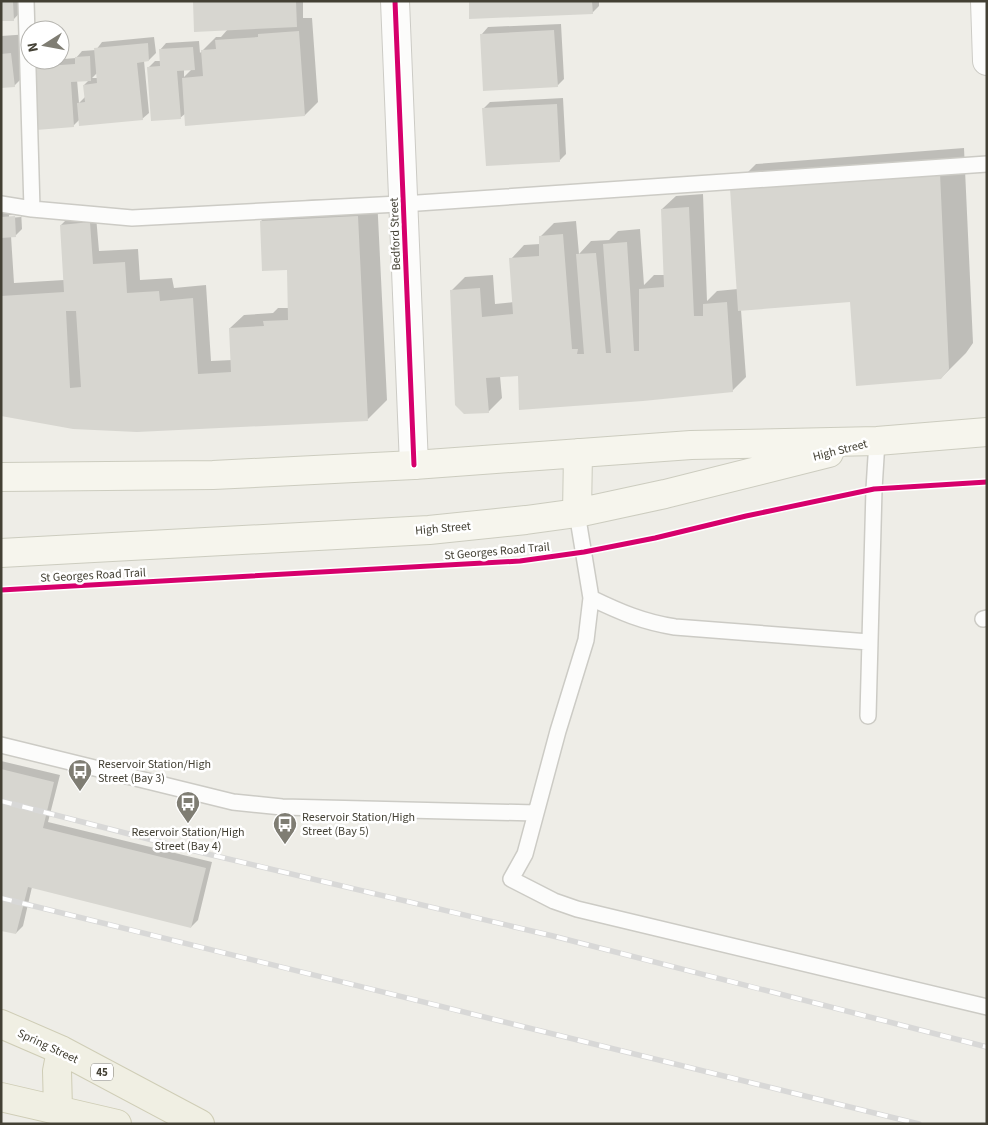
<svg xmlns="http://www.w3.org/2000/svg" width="988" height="1125" font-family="'Source Sans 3',sans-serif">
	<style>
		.shadow { fill: #0003; fill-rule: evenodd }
		.building { fill: #d7d6d0; fill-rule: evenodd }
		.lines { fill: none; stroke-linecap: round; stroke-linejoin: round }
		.service-casing { stroke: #cccbc5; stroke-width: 18 }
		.minor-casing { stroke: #cccbc5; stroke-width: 30 }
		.secondary-casing { stroke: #ccccbf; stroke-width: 30 }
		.primary-casing { stroke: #cfcdb6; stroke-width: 30 }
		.service { stroke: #fcfcfb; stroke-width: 15 }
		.minor { stroke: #fcfcfb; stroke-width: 28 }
		.secondary { stroke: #f6f5ed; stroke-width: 28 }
		.primary { stroke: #f0efe3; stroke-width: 28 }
		.rail-casing { stroke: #d8d8d7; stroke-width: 5.5 }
		.rail { stroke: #fff; stroke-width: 4; stroke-dasharray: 11; stroke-linecap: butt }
		.cycleway-casing { stroke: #fff; stroke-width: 8 }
		.cycleway { stroke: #d6006c; stroke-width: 5 }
		.labels { text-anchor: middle; stroke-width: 5; stroke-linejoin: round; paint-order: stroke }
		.shield { fill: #fff; stroke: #7b7971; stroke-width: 1 }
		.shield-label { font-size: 11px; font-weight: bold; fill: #434034 }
		.street-label { font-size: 12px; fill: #434034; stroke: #fff }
		.poi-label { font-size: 12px; fill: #434034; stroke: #fff; text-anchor: start }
	</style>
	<rect width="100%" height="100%" fill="#eeede7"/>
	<path class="shadow" d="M1 1H31L13 20Z
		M194 1H303V18H312L318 102 305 115 186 113 180 118 148 68 155 61H161L160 50 166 43 199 41 200 53 216 37H221L228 29ZM192 69 184 77V70Z
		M470 1H599V6L592 13Z
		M561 24 564 79 557 86 482 34 488 27Z
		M30 34 34 66 39 61 76 58 82 51 96 50 102 42 154 37 156 53 149 60 144 61 149 113 142 119H80L73 126 32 68 14 86 1 87V36ZM98 72V78H92ZM90 79 84 85 86 96 79 103 77 80Z
		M563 98 566 154 559 161 483 109 490 102Z
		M964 148 973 343 966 353 941 378 852 301 741 310 746 377 732 391 519 375 500 376 502 398 488 412 452 290 465 277 493 275 495 304 514 302 511 259 524 245 540 244V237L554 223 576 221 579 254 591 241 609 240 618 231 640 229 644 285 654 275H665L662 209 676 196 703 194 707 301 717 291 738 289 731 189 756 164Z
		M377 197 387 400 368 419 1 415V205L21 210 22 229 16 235 11 236 14 283 64 280 61 225 68 218 96 216 99 251 138 249 140 280 172 278 174 288 206 285 211 361 232 360 230 328 244 315 273 313 278 308H290L288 269 261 221 268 215 292 214 305 200ZM9 215H21V217L9 218Z
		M1 761 60 775 48 822 212 862 198 920 191 927 32 887 23 926 16 933 1 929Z"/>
	<path class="building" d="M1 1H13L14 21H1Z
		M193 1H296L297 27 194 32Z
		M469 1H592L593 14 469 19Z
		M554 30 558 87 483 91 480 34Z
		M299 31 305 116 185 126 182 78 203 76 201 50 216 49 215 40 258 37V34Z
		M148 43 149 61 137 63 143 120 79 126 77 103 85 102 83 85 97 83 94 48Z
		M193 47 195 70 177 71 181 119 151 121 147 67 160 66 159 49Z
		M11 53 15 87 1 88V54Z
		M90 56 91 81 71 82 74 127 36 130 31 67 75 64V57Z
		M557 104 560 162 486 166 482 108Z
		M940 173 949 369 941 379 856 386 850 302 738 311 730 188Z
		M689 207 694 316H703V304L727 302 733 392 643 401 519 410 518 376 486 378 489 413 464 414 455 405 450 290 480 288 482 317 513 314 509 258 539 256V236L563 234 572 349H578L577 354H584L576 254 596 253 606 353H611L603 244 627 242 634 351H639V289L664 287 661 209Z
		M15 216 16 237 1 238V217Z
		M358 216 368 421 137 432 73 429 1 416V296L64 292 60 225 90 222 93 264 125 262 127 293 159 291 160 301 193 298 198 374 231 372 229 328 264 326 263 321 288 320 287 270 262 271 260 221ZM66 311H76L81 387 70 388Z
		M1 769 54 782 43 828 206 868 191 928 28 887 16 934 1 931Z"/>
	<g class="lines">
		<g class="service-casing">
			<path id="service" d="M26 1 32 209
				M1 204 32 209 132 218 418 203 987 164
				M577 513 591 598 586 640 558 731 525 854 511 879 554 901 577 909 987 1007
				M591 598C620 612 643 622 675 627L869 642
				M983 619 987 618
				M868 716 874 489 877 441
				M1 745 233 802 282 807 536 813"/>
		</g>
		<g class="minor-casing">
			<path id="minor" d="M395 1 414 465
				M985 1 987 61"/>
		</g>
		<g class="secondary-casing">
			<path id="secondary" d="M1 477 213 475 414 465 691 445 877 441 987 432
				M577 513 578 453
				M1 553 429 530 526 520 577 513 665 494 829 453"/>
		</g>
		<g class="primary-casing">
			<path id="primary" d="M1 1024 61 1050 200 1124
				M1 1097 117 1124
				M58 1109 57 1071 61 1050"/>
		</g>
		<use href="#service" class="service"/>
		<use href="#minor" class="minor"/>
		<use href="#secondary" class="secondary"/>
		<use href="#primary" class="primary"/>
		<g class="rail-casing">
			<path id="rail" d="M1 801 199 852 553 936 987 1047
				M1 898 919 1124"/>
		</g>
		<use href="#rail" class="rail"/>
		<g class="cycleway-casing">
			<path id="cycleway" d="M395 1 414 465
				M1 590 520 561 584 552 655 538 746 516 874 489 987 482"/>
		</g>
		<use href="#cycleway" class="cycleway"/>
	</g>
	<defs>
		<g id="bus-pin" transform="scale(1.25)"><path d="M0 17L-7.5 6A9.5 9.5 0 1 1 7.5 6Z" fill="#7f7d73" stroke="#fff"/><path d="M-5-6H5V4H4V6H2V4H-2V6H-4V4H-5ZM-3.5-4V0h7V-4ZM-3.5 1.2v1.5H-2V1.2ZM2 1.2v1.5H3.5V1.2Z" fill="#fff"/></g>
	</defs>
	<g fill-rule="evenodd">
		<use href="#bus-pin" x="80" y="771"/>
		<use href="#bus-pin" x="188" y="803"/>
		<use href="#bus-pin" x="285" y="824"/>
	</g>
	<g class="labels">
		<rect class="shield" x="91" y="1063.5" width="22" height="17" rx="4"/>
		<g class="shield-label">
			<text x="102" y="1076">45</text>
		</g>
		<g class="street-label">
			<text transform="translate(395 234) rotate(-92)" y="4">Bedford Street</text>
			<text transform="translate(840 450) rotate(-14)" y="4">High Street</text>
			<text transform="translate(443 528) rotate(-5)" y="4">High Street</text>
			<text transform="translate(497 551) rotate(-5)" y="4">St Georges Road Trail</text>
			<text transform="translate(93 575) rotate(-3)" y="4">St Georges Road Trail</text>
			<text transform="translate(48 1046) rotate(25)" y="4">Spring Street</text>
		</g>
		<g class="poi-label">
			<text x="98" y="768">Reservoir Station/High<tspan x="98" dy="14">Street (Bay 3)</tspan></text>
			<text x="302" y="821">Reservoir Station/High<tspan x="302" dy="14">Street (Bay 5)</tspan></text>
			<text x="188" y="836" text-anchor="middle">Reservoir Station/High<tspan x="188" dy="14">Street (Bay 4)</tspan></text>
		</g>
	</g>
	<rect width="988" height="1125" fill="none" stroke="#434034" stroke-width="5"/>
	<g transform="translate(45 45) rotate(259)"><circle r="24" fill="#ffffff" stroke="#b4b3ae"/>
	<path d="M0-4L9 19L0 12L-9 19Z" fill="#7f7d73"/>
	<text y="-8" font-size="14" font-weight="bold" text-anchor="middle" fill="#434034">N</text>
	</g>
</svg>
